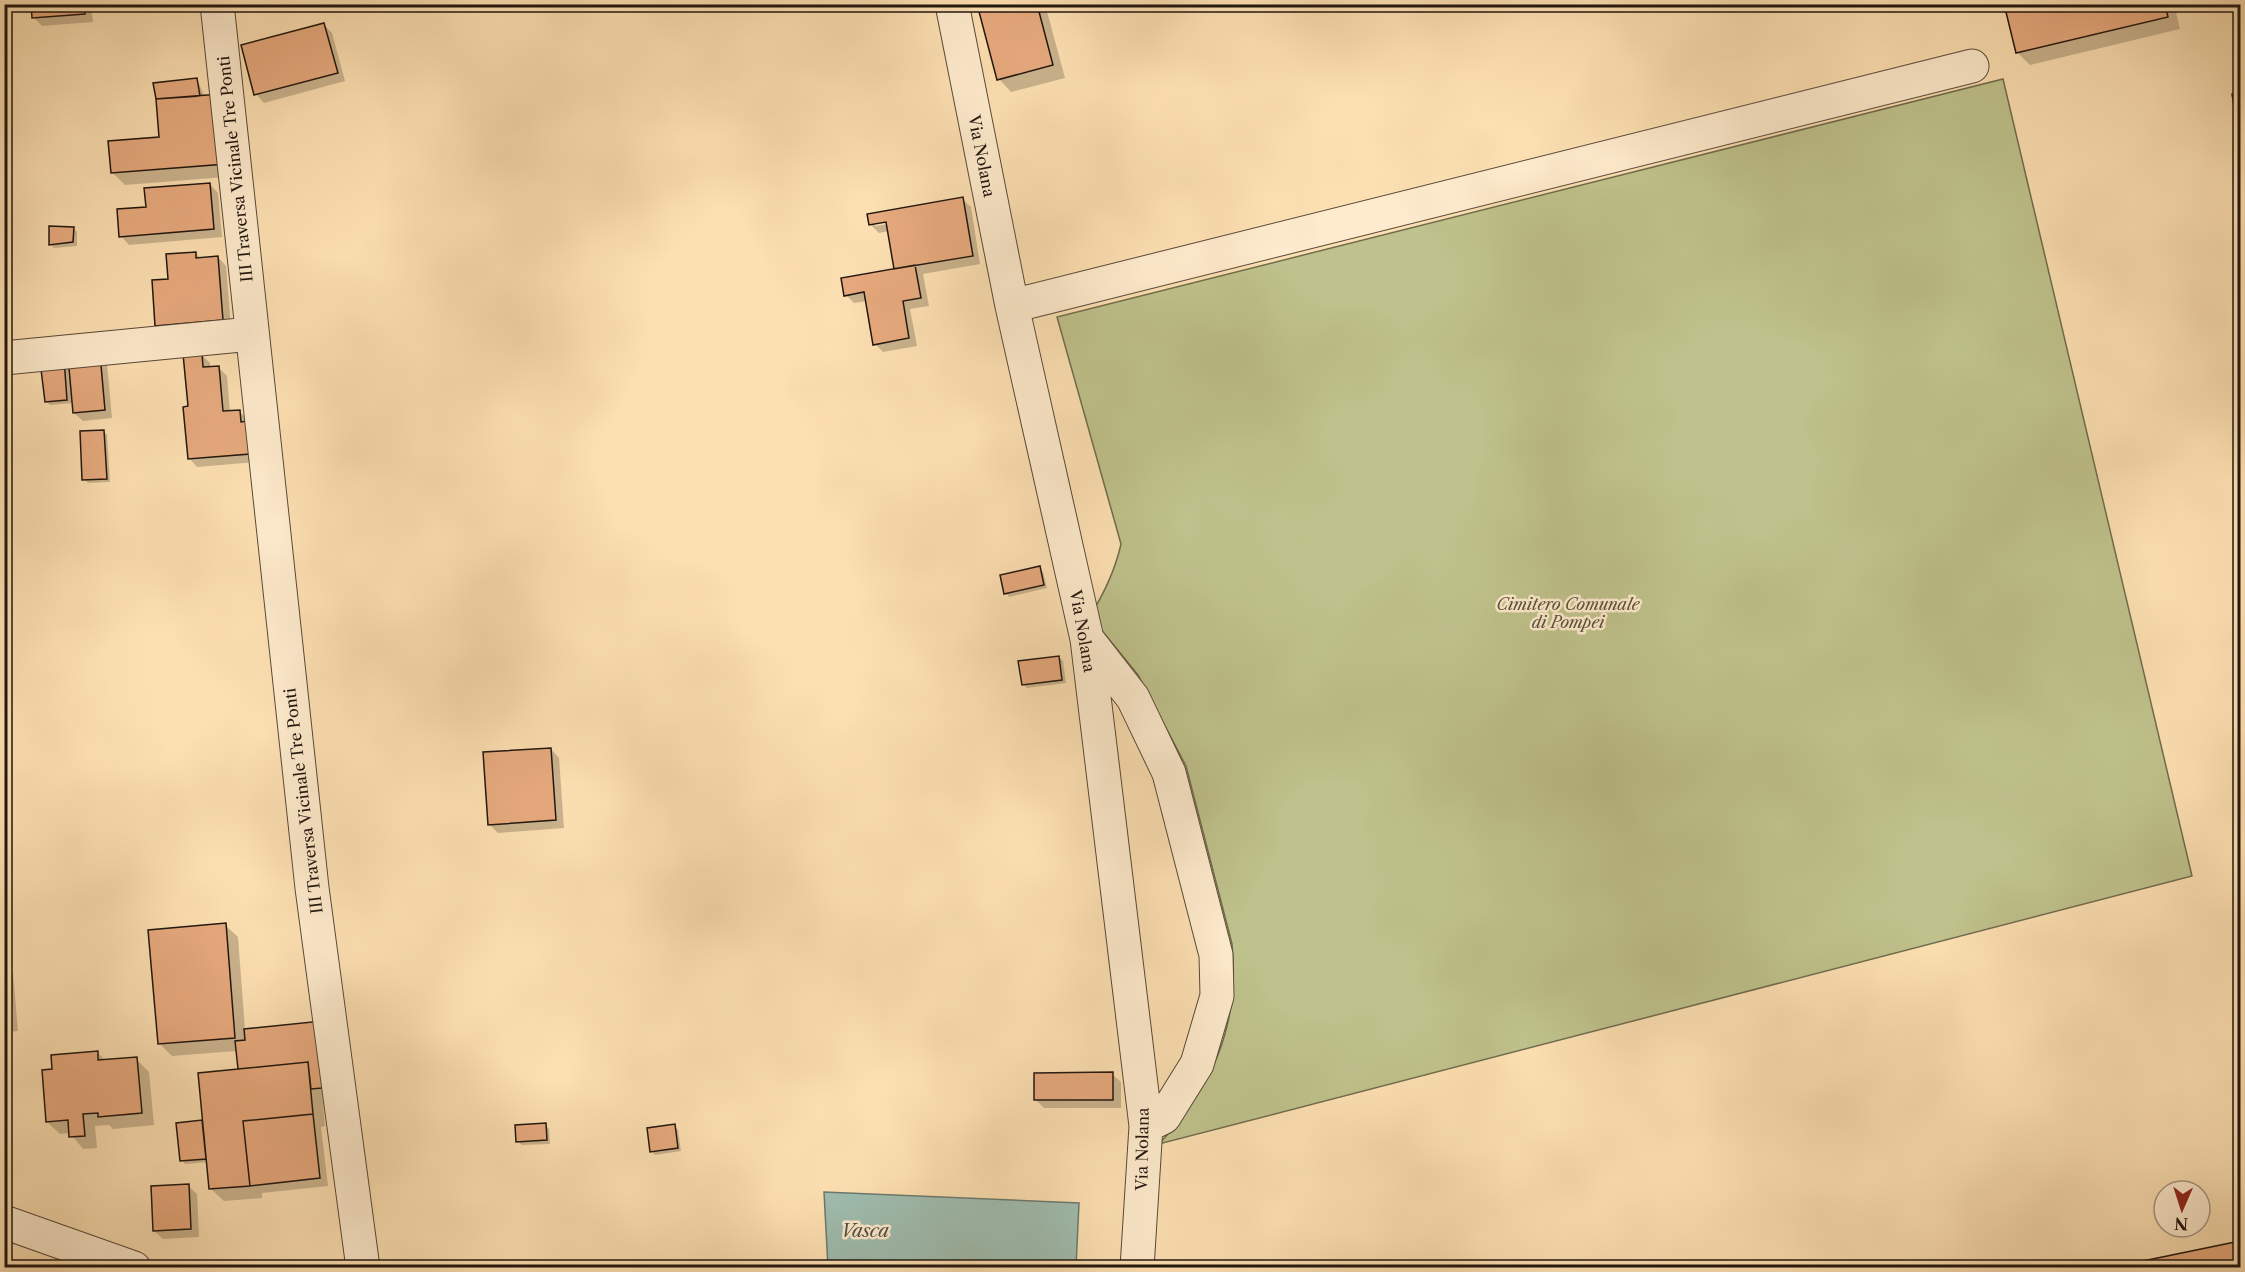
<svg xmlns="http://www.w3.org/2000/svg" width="2245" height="1272" font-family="'Libre Caslon Text',serif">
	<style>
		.green { fill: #bfc28c; stroke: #706c4e; stroke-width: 1.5 }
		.water { fill: #9fbdaf; stroke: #6c7a6f; stroke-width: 1.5 }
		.shadow { fill: #0003; fill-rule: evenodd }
		.building { fill: #e7aa7e; stroke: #20160f; stroke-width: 1.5 }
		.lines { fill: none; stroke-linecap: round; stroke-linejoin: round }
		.minor-casing { stroke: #574838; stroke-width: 35 }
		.minor { stroke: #feebcd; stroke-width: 33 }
		.labels { text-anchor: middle; stroke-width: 5; stroke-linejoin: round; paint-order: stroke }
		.street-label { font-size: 16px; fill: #20160f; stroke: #feebcd }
		.park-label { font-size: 16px; font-style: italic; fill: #58523b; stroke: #feebcd }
		.water-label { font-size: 18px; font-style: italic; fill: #4c5047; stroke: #feebcd }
	</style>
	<rect width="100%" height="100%" fill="#fde0b2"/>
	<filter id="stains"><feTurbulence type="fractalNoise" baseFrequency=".00333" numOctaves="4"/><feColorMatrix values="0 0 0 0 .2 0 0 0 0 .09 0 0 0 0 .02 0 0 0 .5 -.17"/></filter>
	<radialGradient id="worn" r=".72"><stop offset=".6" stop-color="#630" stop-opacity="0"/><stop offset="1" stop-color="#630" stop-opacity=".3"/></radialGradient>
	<path class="green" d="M2003 79 2192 876 1159 1144C1213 1085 1240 1026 1232 944L1186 766 1138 675 1090 616C1105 592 1115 571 1121 544L1057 317Z"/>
	<path class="water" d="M824 1192 1079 1203 1076 1267H828Z"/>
	<path class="shadow" d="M33 4H91L93 22 42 26 34 18Z
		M979 4H1045L1065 78 1011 92 999 79Z
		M2006 4H2174L2180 29 2030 65 2017 52Z
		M324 25 332 33 345 81 264 103 256 94Z
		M197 79 238 176 125 185 112 172 160 138Z
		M2240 94V133L2234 95Z
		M210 184 218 193 222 237 129 245 121 236 147 208Z
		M962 199 971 207 980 264 923 274 929 306 910 309 917 346 883 352 875 344 867 301 854 303 846 295 843 279 896 270 889 231 879 233 870 224 869 215ZM893 220 894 223 875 226V222Z
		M73 228 77 232V246L54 248 51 245Z
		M8 229 12 233 13 253 4 254V230Z
		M195 253 201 259 218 257 226 266 231 328 165 334 157 326Z
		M201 354 210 363V368H219L227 376 230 412 239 411 248 420 257 462 197 467 189 458 190 407Z
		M42 362 107 364 112 418 83 421 74 413 73 403 50 405 46 401Z
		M103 431 107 435 110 482 88 483 84 479Z
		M1039 568 1043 572 1047 588 1009 597 1006 593Z
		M1059 657 1063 661 1066 683 1027 688 1023 684Z
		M551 749 559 758 564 828 498 833 489 824Z
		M225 925 238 937 245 1030 322 1023 337 1090 322 1092 325 1126 321 1127 328 1186 262 1193V1198L224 1201 211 1189 208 1162 185 1164 182 1160 202 1121 204 1124 239 1070 237 1051 172 1056 159 1043Z
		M4 935 9 968 13 973 18 1031 8 1032 4 1029Z
		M97 1052 106 1061 136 1059 149 1072 154 1125 113 1129 109 1125 95 1126 97 1148 83 1149 70 1133 60 1134 47 1122 53 1071Z
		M1112 1074 1121 1082V1108H1044L1036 1100Z
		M545 1125 549 1129 550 1144 522 1145 518 1142Z
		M674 1126 678 1130 681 1151 655 1155 651 1151Z
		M188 1186 197 1194 199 1237 163 1239 154 1231Z"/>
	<path class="building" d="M31 4H84L85 14 32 18Z
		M977 4H1037L1053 65 997 80Z
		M2004 4H2165L2168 17 2016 53Z
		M324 23 338 73 254 95 241 45Z
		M197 78 200 96 156 99 153 83Z
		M2240 92V142L2232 94Z
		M220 94 226 164 111 173 108 141 159 137 156 99Z
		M210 183 214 229 119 237 117 209 146 207 144 188Z
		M963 197 973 256 894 269 886 222 869 225 867 214Z
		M49 226 74 227 73 242 49 245Z
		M4 228H8L10 250H4Z
		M196 252V258L218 256 223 320 155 326 152 280 168 279 166 254Z
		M915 265 921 298 903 301 909 338 873 345 864 292 844 296 841 278Z
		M202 353 203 367 219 366 223 411 240 410 241 422 247 421 250 454 188 459 183 407 188 406 183 354Z
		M100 354 105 410 73 413 68 357Z
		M64 358 67 400 45 402 40 361Z
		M104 430 107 479 82 480 80 431Z
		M1040 566 1044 585 1004 594 1000 575Z
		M1059 656 1062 680 1022 685 1018 661Z
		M551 748 556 820 488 825 483 752Z
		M226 923 235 1038 158 1044 148 930Z
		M322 1021 334 1087 311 1089 308 1062 238 1069 235 1041 245 1040 244 1029Z
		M98 1051V1060L137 1057 142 1113 98 1117V1113L83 1114 85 1136 69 1137 68 1120 46 1122 42 1070 52 1069 51 1055Z
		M308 1062 313 1114 243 1121 250 1186 209 1189 198 1073Z
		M1113 1072V1100H1034V1073Z
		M313 1114 320 1178 250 1186 243 1121Z
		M202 1120 206 1159 180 1161 176 1123Z
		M546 1123 547 1140 516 1142 515 1125Z
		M675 1124 678 1148 650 1152 647 1128Z
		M189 1184 191 1229 153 1231 151 1186Z
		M2240 1241V1268H2109Z"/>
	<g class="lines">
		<g class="minor-casing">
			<path id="minor" d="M217 4 312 888 363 1268
				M952 4 1012 306 1087 639 1146 1126 1137 1268
				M1012 306 1972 66
				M4 358 251 334
				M1087 639 1133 698 1169 773 1216 955 1217 996 1197 1064 1164 1117 1146 1126
				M4 1222 134 1268"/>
		</g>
		<use href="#minor" class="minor"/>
	</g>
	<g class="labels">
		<g class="street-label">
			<text transform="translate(982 156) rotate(79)" y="6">Via Nolana</text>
			<text transform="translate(235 169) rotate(-96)" y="6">III Traversa Vicinale Tre Ponti</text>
			<text transform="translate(1083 631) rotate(80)" y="6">Via Nolana</text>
			<text transform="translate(303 801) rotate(-97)" y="6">III Traversa Vicinale Tre Ponti</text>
			<text transform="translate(1142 1149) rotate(-89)" y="6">Via Nolana</text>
		</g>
		<g class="park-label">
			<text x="1568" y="610">Cimitero Comunale<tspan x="1568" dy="18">di Pompei</tspan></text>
		</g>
		<g class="water-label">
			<text x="865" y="1237">Vasca</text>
		</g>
	</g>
	<rect width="2245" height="1272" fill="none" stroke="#fde0b2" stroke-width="24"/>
	<rect x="6" y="6" width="2233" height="1260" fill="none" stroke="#20160f" stroke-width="3"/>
	<rect x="12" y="12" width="2221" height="1248" fill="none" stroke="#20160f" stroke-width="1.5"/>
	<g transform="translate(2182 1209) rotate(183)"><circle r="28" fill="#feebcd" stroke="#a59681" stroke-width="1.5"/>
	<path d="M0-4.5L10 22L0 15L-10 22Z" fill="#8f2418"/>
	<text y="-9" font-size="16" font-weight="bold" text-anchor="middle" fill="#20160f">N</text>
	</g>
	<rect width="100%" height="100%" filter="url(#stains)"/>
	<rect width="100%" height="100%" fill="url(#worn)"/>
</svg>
